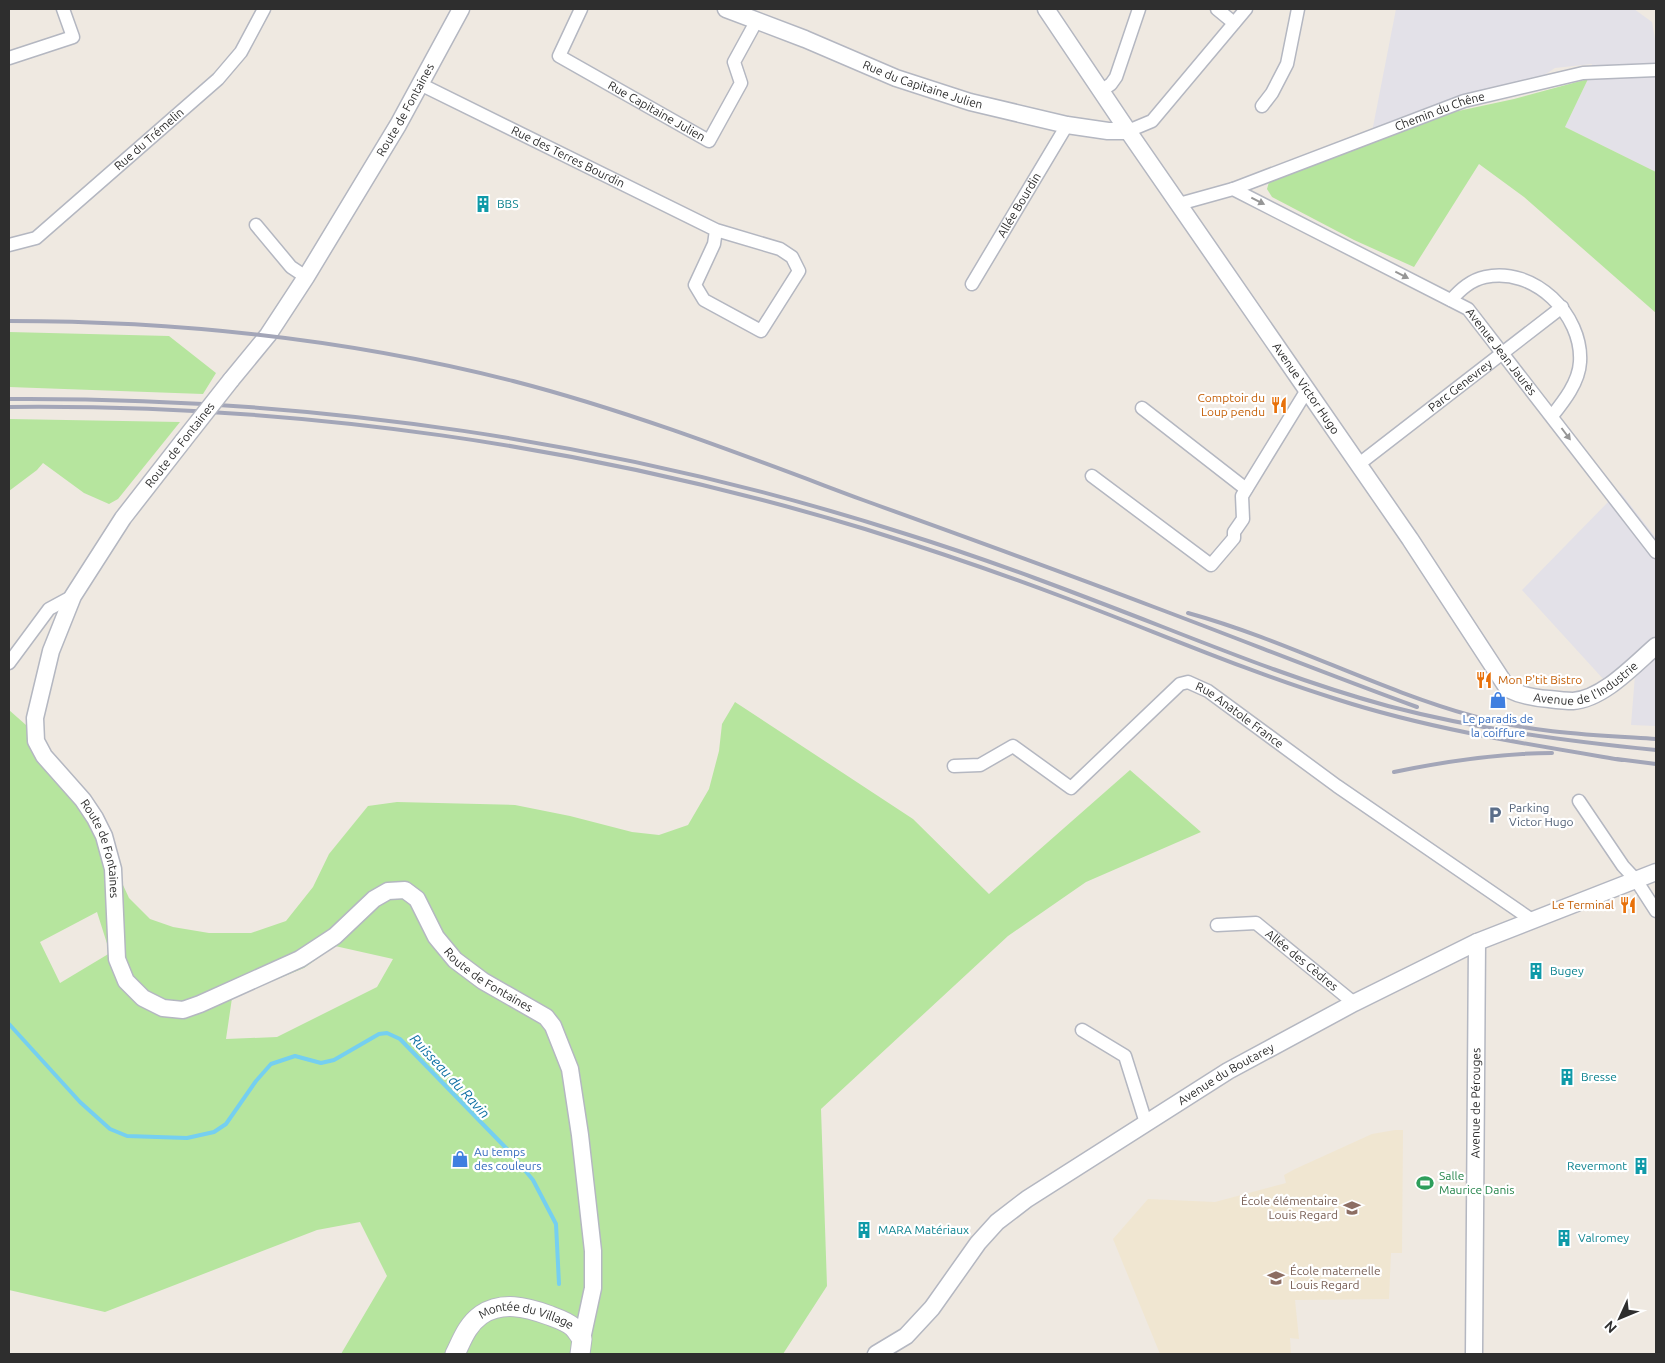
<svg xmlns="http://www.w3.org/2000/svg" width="1665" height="1363" font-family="Ubuntu,sans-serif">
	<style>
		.industrial { fill: #e3e1e8 }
		.education { fill: #f0e6d1 }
		.green { fill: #b6e59e; fill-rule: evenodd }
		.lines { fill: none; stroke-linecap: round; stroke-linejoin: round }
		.stream { stroke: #75cff0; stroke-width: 4 }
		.minor-casing { stroke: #b4b7c1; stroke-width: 15 }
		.tertiary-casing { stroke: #b4b7c1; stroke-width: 19 }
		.secondary-casing { stroke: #b4b7c1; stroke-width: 21 }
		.minor { stroke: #fff; stroke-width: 12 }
		.tertiary { stroke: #fff; stroke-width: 16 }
		.secondary { stroke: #fff; stroke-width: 19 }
		.rail { stroke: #a3a6b8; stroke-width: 4 }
		.tertiary-bridge-casing { stroke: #b4b7c1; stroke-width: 19; stroke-linecap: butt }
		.tertiary-bridge { stroke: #fff; stroke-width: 16 }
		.oneway { fill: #969696 }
		.labels { text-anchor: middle; stroke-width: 4.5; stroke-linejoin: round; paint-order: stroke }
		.street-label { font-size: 12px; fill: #2e2e2e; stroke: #fff }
		.culture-label { font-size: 12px; fill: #0d838f; stroke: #fff; text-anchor: start }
		.food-label { font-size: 12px; fill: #c56008; stroke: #fff; text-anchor: end }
		.shop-label { font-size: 12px; fill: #366cbe; stroke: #fff }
		.service-label { font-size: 12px; fill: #4e5e75; stroke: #fff; text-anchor: start }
		.leisure-label { font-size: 12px; fill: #27864d; stroke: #fff; text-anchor: start }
		.education-label { font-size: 12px; fill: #785e54; stroke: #fff; text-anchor: end }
		.water-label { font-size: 14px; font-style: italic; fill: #0d6fa3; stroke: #fff }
	</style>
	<rect width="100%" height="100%" fill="#efe9e1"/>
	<path class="industrial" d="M1396 9H1634L1652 22 1656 45V172L1565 127 1588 79 1592 64 1555 68 1543 76 1372 132Z
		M1621 493 1656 538V726L1631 725 1635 675 1605 681 1522 590 1610 500Z"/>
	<path class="education" d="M1395 1130H1403L1402 1253H1391L1389 1299 1295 1300 1299 1339 1290 1338 1291 1354H1160L1113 1239 1148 1199 1215 1202 1286 1183 1284 1175 1295 1169 1372 1134Z"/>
	<path class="green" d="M1588 79 1565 127 1656 172V313L1524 197 1479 164 1414 267 1354 240 1272 197 1267 189 1269 182 1449 113 1514 99Z
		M9 332 169 336 216 373 203 394 9 387Z
		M9 419 180 422 118 499 109 504 84 493 43 463 37 470 9 491Z
		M735 702 913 819 989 894 1130 770 1201 832 1086 882 1008 936 821 1109 827 1286 783 1354H341L387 1276 360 1222 317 1230 105 1312 9 1290V710L26 725 51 768 104 844 129 898 150 919 173 927 209 933H251L286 921 313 887 329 854 368 806 397 802 515 805 570 816 632 832 659 835 688 825 709 789 719 751 722 724ZM97 912 110 953 60 983 40 942ZM335 946 393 959 377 987 277 1037 226 1039 232 998 304 968Z"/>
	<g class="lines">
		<path class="stream" d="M9 1024 80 1102 110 1129 127 1136 187 1138 214 1132 226 1124 256 1081 271 1064 295 1056 321 1063 334 1060 379 1034 387 1033 400 1039 507 1149 533 1180 556 1224 559 1284"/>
		<g class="minor-casing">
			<g id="minor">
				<path id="s1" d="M581 9 559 56 709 141 741 83 734 62 757 20"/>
				<path d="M1217 9 1234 23"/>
				<path d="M9 58 73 37 63 9"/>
				<path id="s2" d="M420 84 716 230 714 244 695 285 704 300 761 331 799 271 792 257 780 249 716 230"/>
				<path d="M1101 91 1111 84 1116 77 1139 9"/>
				<path d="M1262 106 1272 93 1287 64 1298 9"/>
				<path d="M1128 131 1152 121 1246 9"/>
				<path id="s3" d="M1233 189 1464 101 1583 73 1656 70"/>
				<path id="s4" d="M1179 204 1233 189 1468 309 1656 552"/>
				<path d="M256 225 291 267 306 277"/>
				<path id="s5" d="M9 245 36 238 218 79 241 52 264 9"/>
				<path id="s6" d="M972 284 1067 125"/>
				<path d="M1451 300C1461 289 1471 280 1485 277 1534 266 1583 315 1580 362 1579 382 1564 401 1552 416"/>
				<path d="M1142 408 1246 489"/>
				<path id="s7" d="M1359 464 1562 307"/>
				<path d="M1092 476 1211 565 1234 538V532L1243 519 1242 496 1307 390"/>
				<path d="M9 663 49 609 73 596"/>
				<path id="s8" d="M954 766 980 765 1013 746 1071 788 1180 684 1188 682 1208 691 1337 786 1532 920"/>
				<path d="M1579 801 1623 866 1636 880 1656 911"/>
				<path id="s9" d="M1217 925 1256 923 1354 1003"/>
				<path d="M1082 1030 1125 1056 1146 1123"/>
			</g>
		</g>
		<g class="tertiary-casing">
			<g id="tertiary">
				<path id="s10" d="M726 9 805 39 896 78 970 102 1067 125 1108 131H1128"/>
				<path id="s11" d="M1046 9 1128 131 1410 539 1508 689C1522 696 1534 698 1549 699 1557 700 1565 701 1573 701 1603 699 1634 665 1656 646"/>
				<path id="s12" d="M231 380 268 335 306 277 398 125 461 9"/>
				<path id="s13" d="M183 441 123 518 73 596 51 651 35 718 36 741 44 756 83 800 95 818 104 836 113 869 117 959 126 981 143 998 163 1008 183 1010 200 1004 300 959 335 936 374 899 388 891 405 890 417 899 436 937 455 960 483 981 546 1017 553 1026 570 1069 580 1135 593 1251V1288L582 1339"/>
				<path id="s14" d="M876 1354 906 1336 932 1308 978 1243 997 1222 1027 1199 1228 1071 1354 1003 1477 942 1656 872"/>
				<path id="s15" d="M1474 1354 1477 942"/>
			</g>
		</g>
		<g class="secondary-casing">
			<g id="secondary">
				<path id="s16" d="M455 1354C462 1340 467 1325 481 1315 502 1301 526 1307 548 1315 556 1318 566 1321 573 1327 576 1330 579 1335 582 1339L580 1354"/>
			</g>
		</g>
		<use href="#minor" class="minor"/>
		<use href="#tertiary" class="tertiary"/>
		<use href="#secondary" class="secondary"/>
		<path class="rail" d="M9 321C179 321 348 339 513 381 633 412 748 457 863 500 960 535 1057 570 1154 607 1242 640 1329 675 1417 707
			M9 399C313 397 617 441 906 534 993 561 1078 594 1163 627 1237 656 1311 685 1388 706 1476 729 1565 741 1656 750
			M9 407C298 404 588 445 865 529 932 550 997 572 1063 597 1154 631 1243 670 1336 699 1429 729 1526 744 1622 760
			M1188 613C1286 640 1376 689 1473 716 1532 733 1595 735 1656 739
			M1617 759 1656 764
			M1394 772C1447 761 1498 753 1552 753"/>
		<g class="tertiary-bridge-casing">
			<path id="tertiary-bridge" d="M183 441 231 380"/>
		</g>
		<use href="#tertiary-bridge" class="tertiary-bridge"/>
	</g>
	<defs><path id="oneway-solid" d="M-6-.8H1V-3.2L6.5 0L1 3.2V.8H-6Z" transform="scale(1.25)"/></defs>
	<g class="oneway">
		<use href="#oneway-solid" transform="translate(1258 201) rotate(27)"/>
		<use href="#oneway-solid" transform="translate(1402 275) rotate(27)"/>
		<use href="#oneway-solid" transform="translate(1566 434) rotate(53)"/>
	</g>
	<defs>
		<g id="building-bare" transform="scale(1.35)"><path d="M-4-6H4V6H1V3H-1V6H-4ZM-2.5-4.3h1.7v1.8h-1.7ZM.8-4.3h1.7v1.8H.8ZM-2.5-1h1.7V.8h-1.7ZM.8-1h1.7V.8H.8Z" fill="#0f9aa8" stroke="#fff" stroke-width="2.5" paint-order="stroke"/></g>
		<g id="restaurant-bare" transform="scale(1.35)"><path d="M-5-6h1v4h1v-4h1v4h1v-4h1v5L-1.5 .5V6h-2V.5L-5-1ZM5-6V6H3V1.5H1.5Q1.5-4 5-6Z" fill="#e8710a" stroke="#fff" stroke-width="2.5" paint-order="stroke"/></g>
		<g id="shop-bare" transform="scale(1.35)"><path d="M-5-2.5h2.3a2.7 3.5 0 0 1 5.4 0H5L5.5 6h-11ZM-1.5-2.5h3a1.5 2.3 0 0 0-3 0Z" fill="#3f7fe0" stroke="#fff" stroke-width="2.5" paint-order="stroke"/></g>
		<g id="parking-bare" transform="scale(1.35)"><path d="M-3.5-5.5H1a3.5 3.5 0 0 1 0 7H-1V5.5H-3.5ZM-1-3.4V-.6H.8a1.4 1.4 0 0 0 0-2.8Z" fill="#5c6f8a" stroke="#fff" stroke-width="2.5" paint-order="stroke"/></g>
		<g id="stadium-bare" transform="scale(1.35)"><path d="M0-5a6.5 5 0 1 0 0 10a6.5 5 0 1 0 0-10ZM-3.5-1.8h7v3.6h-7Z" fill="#2e9e5b" stroke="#fff" stroke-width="2.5" paint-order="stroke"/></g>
		<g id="school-bare" transform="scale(1.35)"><path d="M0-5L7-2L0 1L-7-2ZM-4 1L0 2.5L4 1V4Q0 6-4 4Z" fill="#8d6e63" stroke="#fff" stroke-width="2.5" paint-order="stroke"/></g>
	</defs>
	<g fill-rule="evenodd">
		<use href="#building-bare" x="483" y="204"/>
		<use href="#restaurant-bare" x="1279" y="405"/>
		<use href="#restaurant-bare" x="1484" y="680"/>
		<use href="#shop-bare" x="1498" y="700"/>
		<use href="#parking-bare" x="1495" y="815"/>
		<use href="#restaurant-bare" x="1628" y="905"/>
		<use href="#building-bare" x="1536" y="971"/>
		<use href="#building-bare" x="1567" y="1077"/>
		<use href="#shop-bare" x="460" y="1159"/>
		<use href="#building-bare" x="1641" y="1166"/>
		<use href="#stadium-bare" x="1425" y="1183"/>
		<use href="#school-bare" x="1352" y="1208"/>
		<use href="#building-bare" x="864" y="1230"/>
		<use href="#building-bare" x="1564" y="1238"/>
		<use href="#school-bare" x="1276" y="1278"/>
	</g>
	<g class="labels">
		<g class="street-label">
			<text dy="4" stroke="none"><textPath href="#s10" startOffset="211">Rue du Capitaine Julien</textPath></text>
			<text dy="4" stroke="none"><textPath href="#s12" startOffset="322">Route de Fontaines</textPath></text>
			<text dy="4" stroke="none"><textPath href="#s1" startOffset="164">Rue Capitaine Julien</textPath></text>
			<text dy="4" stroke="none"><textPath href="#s3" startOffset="221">Chemin du Chêne</textPath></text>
			<text dy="4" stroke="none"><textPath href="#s5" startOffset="178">Rue du Trémelin</textPath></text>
			<text dy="4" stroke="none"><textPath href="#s2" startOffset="165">Rue des Terres Bourdin</textPath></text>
			<text dy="4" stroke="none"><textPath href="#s6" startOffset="92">Allée Bourdin</textPath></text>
			<text dy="4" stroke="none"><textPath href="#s4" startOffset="374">Avenue Jean Jaurès</textPath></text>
			<text dy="4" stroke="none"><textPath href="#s7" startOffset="128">Parc Genevrey</textPath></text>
			<text dy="4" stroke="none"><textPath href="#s11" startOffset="460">Avenue Victor Hugo</textPath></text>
			<text transform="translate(180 445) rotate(-52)" y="4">Route de Fontaines</text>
			<text dy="4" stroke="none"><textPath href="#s11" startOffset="906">Avenue de l'Industrie</textPath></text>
			<text dy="4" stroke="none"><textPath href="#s8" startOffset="356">Rue Anatole France</textPath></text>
			<text dy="4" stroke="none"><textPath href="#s13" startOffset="470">Route de Fontaines</textPath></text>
			<text dy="4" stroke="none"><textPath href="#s9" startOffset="98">Allée des Cèdres</textPath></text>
			<text dy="4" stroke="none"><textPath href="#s13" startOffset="1056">Route de Fontaines</textPath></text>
			<text dy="4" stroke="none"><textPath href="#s14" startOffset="454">Avenue du Boutarey</textPath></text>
			<text dy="4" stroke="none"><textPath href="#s15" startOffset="251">Avenue de Pérouges</textPath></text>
			<text dy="4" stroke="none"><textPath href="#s16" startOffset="95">Montée du Village</textPath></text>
		</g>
		<g class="culture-label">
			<text x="497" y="208">BBS</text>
			<text x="1550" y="975">Bugey</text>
			<text x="1581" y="1081">Bresse</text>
			<text x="1627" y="1170" text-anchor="end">Revermont</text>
			<text x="878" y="1234">MARA Matériaux</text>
			<text x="1578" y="1242">Valromey</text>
		</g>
		<g class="food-label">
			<text x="1265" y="402">Comptoir du<tspan x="1265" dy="14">Loup pendu</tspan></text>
			<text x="1498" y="684" text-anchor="start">Mon P'tit Bistro</text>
			<text x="1614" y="909">Le Terminal</text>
		</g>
		<g class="shop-label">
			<text x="1498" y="723">Le paradis de<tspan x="1498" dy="14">la coiffure</tspan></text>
			<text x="474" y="1156" text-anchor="start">Au temps<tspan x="474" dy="14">des couleurs</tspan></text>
		</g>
		<g class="service-label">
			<text x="1509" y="812">Parking<tspan x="1509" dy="14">Victor Hugo</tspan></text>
		</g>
		<g class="leisure-label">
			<text x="1439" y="1180">Salle<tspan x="1439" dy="14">Maurice Danis</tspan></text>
		</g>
		<g class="education-label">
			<text x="1338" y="1205">École élémentaire<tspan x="1338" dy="14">Louis Regard</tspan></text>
			<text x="1290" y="1275" text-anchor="start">École maternelle<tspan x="1290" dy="14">Louis Regard</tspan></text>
		</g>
		<g class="water-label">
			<text transform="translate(450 1076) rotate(47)" y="5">Ruisseau du Ravin</text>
		</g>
	</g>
	<rect width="1665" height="1363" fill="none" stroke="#2e2e2e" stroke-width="20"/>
	<g transform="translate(1620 1318) rotate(226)" stroke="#ffffff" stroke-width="4" paint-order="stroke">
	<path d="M0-4L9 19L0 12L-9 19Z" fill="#2e2e2e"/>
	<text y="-8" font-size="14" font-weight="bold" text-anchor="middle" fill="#2e2e2e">N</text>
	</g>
</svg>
